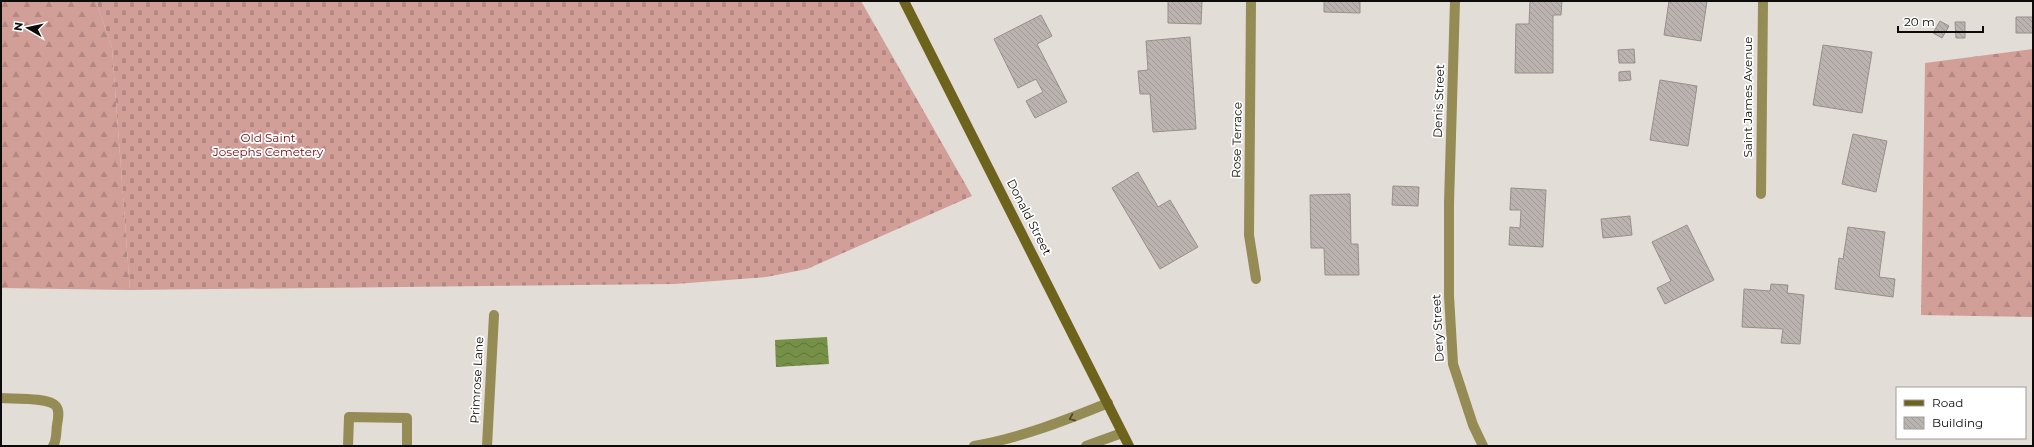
<svg xmlns="http://www.w3.org/2000/svg" width="2034" height="447" font-family="Montserrat,sans-serif">
	<style>
		.forest { fill: url(#forest-firs) }
		.cemetery { fill: url(#cemetery-stones) }
		.water { fill: url(#water-waves) }
		.building { fill: url(#building-back-hatch); stroke: #978f8b }
		.lines { fill: none; stroke-linecap: round; stroke-linejoin: round }
		.street { stroke: #948b55; stroke-width: 10 }
		.secondary { stroke: #6e631c; stroke-width: 10 }
		.oneway { stroke: #4a452b }
		.labels { text-anchor: middle; stroke-width: 3.5; stroke-linejoin: round; paint-order: stroke }
		.street-label { font-size: 12px; fill: #0d0b09; stroke: #fff }
		.park-label { font-size: 12px; fill: #710911; stroke: #fff }
	</style>
	<defs>
		<pattern id="forest-firs" width="22" height="20" patternUnits="userSpaceOnUse"><rect width="22" height="20" fill="#d29e98"/><path d="M5 1l3.5 6h-7zM16 11l3.5 6h-7z" fill="#b38782"/></pattern>
		<pattern id="cemetery-stones" width="16" height="16" patternUnits="userSpaceOnUse"><rect width="16" height="16" fill="#d29e98"/><path d="M2 7V4a2 2 0 0 1 4 0v3zM10 15v-3a2 2 0 0 1 4 0v3z" fill="#b38782"/></pattern>
		<pattern id="water-waves" width="16" height="10" patternUnits="userSpaceOnUse"><rect width="16" height="10" fill="#769047"/><path d="M0 5q4-4 8 0t8 0" fill="none" stroke="#5f7439"/></pattern>
		<pattern id="building-back-hatch" width="6" height="6" patternUnits="userSpaceOnUse"><rect width="6" height="6" fill="#bbb3af"/><path d="M-1 5l2 2M0 0l6 6M5-1l2 2" fill="none" stroke="#a09995"/></pattern>
	</defs>
	<rect width="100%" height="100%" fill="#e2ddd6"/>
	<path class="forest" d="M1 1H96L112 48 130 290 1 288Z
		M2033 49V317L1921 315 1925 63Z"/>
	<path class="cemetery" d="M96 1H861L972 196 807 269 766 277 675 284 130 290 112 48Z"/>
	<path class="water" d="M827 337 829 364 776 367 775 340Z"/>
	<path class="building" d="M1168 1H1202L1201 24 1168 23Z
		M1324 1H1360V13L1324 12Z
		M1530 1H1562L1561 15H1553V73H1515L1516 24H1529Z
		M1669 1H1707L1701 41 1664 35Z
		M1041 15 1052 36 1037 44 1067 102 1035 118 1026 101 1043 92 1036 79 1018 88 994 39Z
		M2016 17H2033V33H2016Z
		M1940 21 1949 26 1942 38 1933 33Z
		M1955 22H1965V38H1956Z
		M1190 37 1196 129 1153 132 1150 94H1140L1138 71 1148 70 1146 41Z
		M1823 45 1872 52 1862 113 1813 105Z
		M1634 49 1635 63H1619L1618 50Z
		M1630 71 1631 80 1619 81V72Z
		M1660 80 1697 86 1688 146 1650 140Z
		M1853 134 1887 141 1876 192 1842 184Z
		M1138 172 1158 207 1170 200 1198 247 1160 269 1112 188Z
		M1393 186 1419 187 1418 206 1392 205Z
		M1511 188 1546 190 1543 247 1509 245 1510 227 1520 228 1521 210H1510Z
		M1350 194 1351 244H1358L1359 275H1325L1324 248H1311L1310 195Z
		M1630 216 1632 235 1603 238 1601 219Z
		M1687 225 1714 280 1665 304 1657 288 1671 281 1652 242Z
		M1848 227 1885 232 1879 277 1895 279 1893 297 1835 289 1839 258 1843 259Z
		M1771 284 1788 285 1787 293 1804 295 1800 344 1781 343 1783 329 1742 327 1744 289 1770 291Z"/>
	<g class="lines">
		<path class="street" d="M1251 1 1249 235 1256 279
			M1455 1 1449 203V296L1453 364 1473 425 1483 446
			M1761 194 1763 1
			M1 398C13 399 49 397 56 406 60 411 58 419 57 425 56 432 57 440 53 446
			M348 446 349 417 407 418V446
			M487 446 494 315
			M974 446C1020 438 1064 421 1108 403
			M1086 446 1122 433"/>
		<path class="secondary" d="M904 1 1129 446"/>
	</g>
	<defs><path id="oneway-chevron" d="M-2-3.5L2.5 0L-2 3.5" fill="none" stroke-width="1.6" stroke-linecap="round" stroke-linejoin="round"/></defs>
	<use class="oneway" href="#oneway-chevron" transform="translate(1072 418) rotate(158)"/>
	<g class="labels">
		<g class="street-label">
			<text transform="translate(1748 97) rotate(-90)" y="4">Saint James Avenue</text>
			<text transform="translate(1439 101) rotate(-88)" y="4">Denis Street</text>
			<text transform="translate(1237 140) rotate(-89)" y="4">Rose Terrace</text>
			<text transform="translate(1029 217) rotate(63)" y="4">Donald Street</text>
			<text transform="translate(1438 328) rotate(-93)" y="4">Dery Street</text>
			<text transform="translate(477 380) rotate(-87)" y="4">Primrose Lane</text>
		</g>
		<g class="park-label">
			<text x="268" y="142">Old Saint<tspan x="268" dy="14">Josephs Cemetery</tspan></text>
		</g>
	</g>
	<rect width="2034" height="447" fill="none" stroke="#0d0b09" stroke-width="4"/>
	<rect x="1896" y="387" width="130" height="52" fill="#ffffff" stroke="#9e9d9d"/>
	<rect x="1904" y="400" width="20" height="6" fill="#6e631c" stroke="#9e9d9d"/>
	<text x="1932" y="407" font-size="12" fill="#0d0b09">Road</text>
	<rect x="1904" y="417" width="20" height="12" fill="url(#building-back-hatch)" stroke="#9e9d9d"/>
	<text x="1932" y="427" font-size="12" fill="#0d0b09">Building</text>
	<g transform="translate(28 28) rotate(279)" stroke="#ffffff" stroke-width="3" paint-order="stroke">
	<path d="M0-3L7 15L0 10L-7 15Z" fill="#0d0b09"/>
	<text y="-6" font-size="11" font-weight="bold" text-anchor="middle" fill="#0d0b09">N</text>
	</g>
	<path d="M1898 26v6h85v-6" fill="none" stroke="#0d0b09" stroke-width="2"/>
	<text x="1904" y="26" font-size="12" fill="#0d0b09" stroke="#ffffff" stroke-width="3" paint-order="stroke">20 m</text>
</svg>
